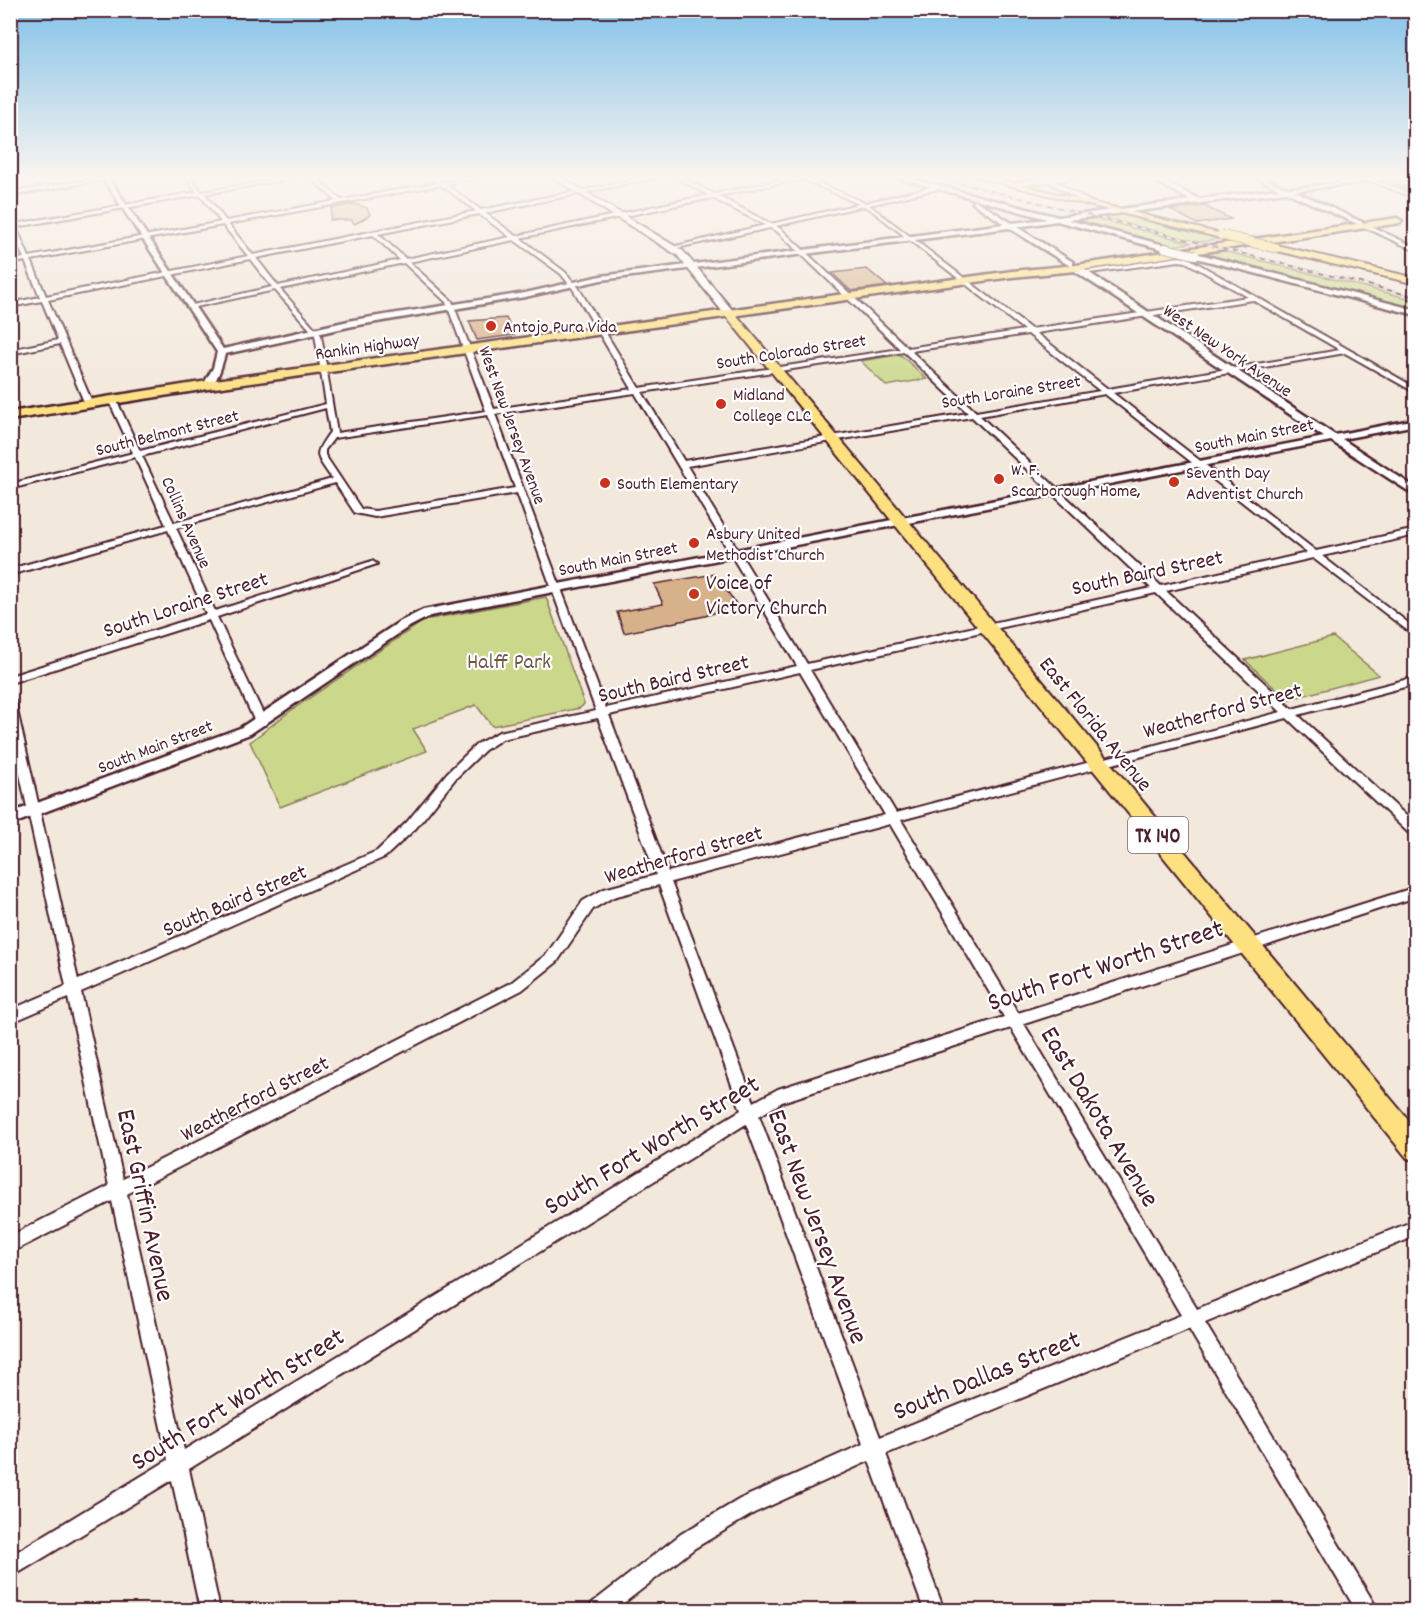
<svg xmlns="http://www.w3.org/2000/svg" width="1426" height="1621" font-family="Dekko,sans-serif">
	<style>
		.green { fill: #cbd88b; stroke: #8a7c5b; stroke-width: 1.5 }
		.building { fill: #d7b189; stroke: #4a1f2b; stroke-width: 1.5 }
		.lines { fill: none; stroke-linecap: round; stroke-linejoin: round }
		.minor-casing { stroke: #4a1f2b; stroke-width: 4 }
		.tertiary-casing { stroke: #4a1f2b; stroke-width: 5 }
		.secondary-casing { stroke: #4a1f2b; stroke-width: 4 }
		.primary-casing { stroke: #4a1f2b; stroke-width: 4 }
		.trunk-casing { stroke: #4a1f2b; stroke-width: 5 }
		.minor { fill: #fff; fill-rule: evenodd }
		.tertiary { fill: #fff; fill-rule: evenodd }
		.secondary { fill: #fff; fill-rule: evenodd }
		.primary { fill: #fde080; fill-rule: evenodd }
		.trunk { fill: #fde080; fill-rule: evenodd }
		.rail-casing { stroke: #4a1f2b; stroke-width: 2 }
		.rail { stroke: #fff; stroke-width: 1.5; stroke-dasharray: 5; stroke-linecap: butt }
		.tertiary-bridge-casing { stroke: #4a1f2b; stroke-width: 10; stroke-linecap: butt }
		.primary-bridge-casing { stroke: #4a1f2b; stroke-width: 11; stroke-linecap: butt }
		.tertiary-bridge { stroke: #fff; stroke-width: 8 }
		.primary-bridge { stroke: #fde080; stroke-width: 9 }
		.poi-dot { fill: #c8321e; stroke: #fff; stroke-width: 2 }
		.labels { text-anchor: middle; stroke-width: 4.5; stroke-linejoin: round; paint-order: stroke }
		.far-poi-label { font-size: 18px; fill: #4a1f2b; stroke: #fff; text-anchor: start }
		.far-street-label { font-size: 18px; fill: #4a1f2b; stroke: #fff }
		.shield { fill: #fff; stroke: #80626b; stroke-width: 1.5 }
		.shield-label { font-size: 21px; font-weight: bold; fill: #4a1f2b }
		.street-label { font-size: 22px; fill: #4a1f2b; stroke: #fff }
		.poi-label { font-size: 22px; fill: #4a1f2b; stroke: #fff; text-anchor: start }
		.park-label { font-size: 22px; fill: #715648; stroke: #fff }
		.near-street-label { font-size: 27px; fill: #4a1f2b; stroke: #fff }
	</style>
	<rect width="100%" height="100%" fill="#f3e8dc"/>
	<filter id="ink" filterUnits="userSpaceOnUse"><feTurbulence type="fractalNoise" baseFrequency=".0167" numOctaves="2"/><feDisplacementMap in="SourceGraphic" scale="12" xChannelSelector="R" yChannelSelector="G"/><feConvolveMatrix kernelMatrix="1 2 1 2 8 2 1 2 1" color-interpolation-filters="sRGB"/></filter>
	<g filter="url(#ink)">
		<path class="green" d="M1121 215 1220 239 1199 242 1101 217Z
			M1093 218 1192 243 1171 246 1077 221Z
			M1223 251 1415 300V310L1200 254Z
			M898 355 902 356 927 379 886 386 861 361Z
			M546 597 584 704 580 708 492 726 476 705 413 729 427 751 280 807 250 742 289 712 425 620Z
			M1333 637 1379 675 1291 699 1285 698 1245 660Z"/>
		<path class="building" d="M1416 179V193L1390 182Z
			M355 204 367 208 370 215 355 224 351 220H330L332 208Z
			M1204 206 1231 219 1197 224 1171 210Z
			M867 269 887 286 851 291 832 273Z
			M506 318 514 335 477 340 469 321Z
			M715 574 737 605 705 616 624 633 617 612 663 604 654 584Z"/>
		<g class="lines">
			<g class="minor-casing">
				<path id="minor" d="M108 177H119L10 196V192Z
					M186 177H190L202 192 290 177H300L205 194 226 221 336 201 310 177H315L341 200 437 183 431 177H436L442 182 478 177 446 184 481 210 651 177H660L485 213 516 236 708 195 675 177H680L714 194 797 177H806L865 203 940 185 942 188 869 205 1031 329 1248 297 1186 262 1179 261 1082 274 1079 272 1179 257 1188 258 1416 388V393L1345 353 1113 393 1316 551 1416 529V535L1322 556 1416 629V637L1313 558 1166 591 1292 709 1416 677V684L1298 715 1416 825V838L1412 836 1287 718 901 820 1018 1013 1416 887V897L1024 1024 1197 1309 1416 1220V1236L1205 1323 1374 1603 1377 1610H1356L1189 1329 886 1454 944 1610H924L869 1461 754 1513 695 1548 615 1610H589L592 1603 681 1534 740 1499 863 1444 746 1124 189 1469 220 1610H200L172 1480 10 1578V1556L168 1460 112 1201 10 1253V1236L109 1186 68 998 10 1023V1010L66 986 10 729V697L15 701 78 980 377 851 407 822 447 773 477 744 499 732 596 711 517 493 375 517 355 513 335 483 176 528 215 611 369 562 372 561 377 564 217 617 267 722 265 725H257L255 722 209 620 10 683V676L206 614 168 530 10 575V569L166 525 135 457 10 489V484L133 453 108 399 109 397 116 399 140 451 326 404 315 335 275 290 191 308 188 306 272 287 250 259 48 300 92 402 91 404 84 402 60 344 10 354V350L58 340 42 301 10 307V303L40 297 25 261 10 264V260L24 258 10 228V217L15 224 197 192ZM802 179 859 204 771 224 718 196ZM441 185 476 211 253 255 228 224ZM200 195 221 222 29 257 16 227ZM712 198 765 225 672 247V249L770 228 778 232 900 349 639 388 578 287 565 272 520 238ZM863 206 870 209 1024 330 908 348 782 230 776 226ZM479 214 510 237 406 259 378 234ZM223 225 248 256 46 296 31 260ZM373 235 400 260 278 286 256 258ZM514 240 561 274 573 289 632 389 494 409 452 301 409 262ZM404 263 446 302 486 411 337 433 321 335 280 289ZM1253 300 1340 350 1108 389 1036 333ZM1028 334 1100 391 976 412 911 351ZM904 352 968 413 684 461 642 392ZM635 393 797 666 606 708 495 414ZM1105 394 1307 553 1161 586 980 416ZM326 408 330 432C312 457 316 454 332 479L174 523 142 456ZM488 415 515 488 375 511 361 509 325 455V450L334 438ZM972 417 1151 588 807 664 687 466ZM1156 593 1281 712 896 813 810 670ZM800 672 885 815 668 872 609 715ZM598 718 656 875 604 889 583 901 547 954 512 982 123 1179 81 992 385 857 416 828 455 779 485 750 502 739ZM890 824 1004 1017 778 1089 754 1102 671 882ZM659 885 741 1110 184 1450 127 1194 522 990 557 962 593 909 613 897ZM1011 1028 1181 1315 880 1437 759 1116 782 1102Z
					M1048 177H1079L1055 181 1094 204 1089 205 1049 182 1012 186 1009 184Z
					M1361 177H1368L1416 196V199Z
					M1366 226H1370L1416 247V251L1366 228Z"/>
			</g>
			<g class="tertiary-casing">
				<path id="tertiary" d="M102 177H108L223 349 353 320 525 293 601 276 1004 224 973 203 975 200 1012 223 1047 219 896 177H905L1058 217 1190 200 1148 177H1155L1199 199 1279 189 1255 177C1268 177 1278 188 1291 188 1327 187 1363 175 1399 177L1295 191 1364 223 1362 226 1286 192 1068 220 1168 246 1165 250 1057 221 1017 227 1073 262V266H1070L1009 228 601 280 525 297 353 326 225 354C222 365 218 382 208 388L203 385 213 368 217 352Z
					M1195 253 1416 310V315L1192 257Z
					M1073 266H1079L1335 435 1416 419V425L1342 439 1416 488V496L1331 441 430 616 407 628 250 734 10 825V813L240 728 399 622 423 610 1324 437 1073 270Z"/>
			</g>
			<g class="secondary-casing">
				<path id="secondary" d="M552 177H561L683 251 734 312V316H726L677 255Z"/>
			</g>
			<g class="primary-casing">
				<path id="primary" d="M976 177H989L1226 235 1221 238Z
					M1276 245 1416 278V284L1273 250V246Z
					M730 311 734 312 1416 1129V1161L1407 1158 726 316V312Z"/>
			</g>
			<g class="trunk-casing">
				<path id="trunk" d="M1397 218 1402 221 1400 223 1076 271 1012 277 208 389 10 420V412L208 381 1012 271 1076 265Z"/>
			</g>
			<use href="#minor" class="minor"/>
			<use href="#tertiary" class="tertiary"/>
			<use href="#secondary" class="secondary"/>
			<use href="#primary" class="primary"/>
			<use href="#trunk" class="trunk"/>
			<g class="rail-casing">
				<path id="rail" d="M936 177 1416 297"/>
			</g>
			<use href="#rail" class="rail"/>
			<g class="tertiary-bridge-casing">
				<path id="tertiary-bridge" d="M1165 248 1195 255"/>
			</g>
			<g class="primary-bridge-casing">
				<path id="primary-bridge" d="M1221 235 1276 248"/>
			</g>
			<use href="#tertiary-bridge" class="tertiary-bridge"/>
			<use href="#primary-bridge" class="primary-bridge"/>
		</g>
	</g>
	<linearGradient id="sky" x2="0" y2="1"><stop stop-color="#83c2ea"/><stop offset="0.44" stop-color="#faf5ef"/><stop offset="1" stop-color="#faf5ef" stop-opacity="0"/></linearGradient>
	<rect width="1426" height="404" fill="url(#sky)"/>
	<g class="poi-dot">
		<circle cx="491" cy="326" r="6"/>
		<circle cx="721" cy="404" r="6"/>
		<circle cx="999" cy="479" r="6"/>
		<circle cx="1174" cy="482" r="6"/>
		<circle cx="605" cy="483" r="6"/>
		<circle cx="694" cy="543" r="6"/>
		<circle cx="694" cy="594" r="6"/>
	</g>
	<g class="labels">
		<g class="far-poi-label">
			<text x="503" y="332">Antojo Pura Vida</text>
			<text x="733" y="400">Midland<tspan x="733" dy="21">College CLC</tspan></text>
			<text x="1011" y="475">W. F.<tspan x="1011" dy="21">Scarborough Home,</tspan></text>
			<text x="1186" y="478">Seventh Day<tspan x="1186" dy="21">Adventist Church</tspan></text>
			<text x="617" y="489">South Elementary</text>
			<text x="706" y="539">Asbury United<tspan x="706" dy="21">Methodist Church</tspan></text>
		</g>
		<g class="far-street-label">
			<text transform="translate(367 346) rotate(-8)" y="6">Rankin Highway</text>
			<text transform="translate(1228 350) rotate(34)" y="6">West New York Avenue</text>
			<text transform="translate(791 351) rotate(-9)" y="6">South Colorado Street</text>
			<text transform="translate(1011 391) rotate(-9)" y="6">South Loraine Street</text>
			<text transform="translate(513 425) rotate(70)" y="6">West New Jersey Avenue</text>
			<text transform="translate(167 432) rotate(-14)" y="6">South Belmont Street</text>
			<text transform="translate(1254 435) rotate(-11)" y="6">South Main Street</text>
			<text transform="translate(187 522) rotate(66)" y="6">Collins Avenue</text>
			<text transform="translate(618 558) rotate(-11)" y="6">South Main Street</text>
			<text transform="translate(155 746) rotate(-21)" y="6">South Main Street</text>
		</g>
		<rect class="shield" x="1128" y="817" width="60" height="36" rx="4.5"/>
		<g class="shield-label">
			<text x="1158" y="842">TX 140</text>
		</g>
		<g class="street-label">
			<text transform="translate(1147 571) rotate(-12)" y="8">South Baird Street</text>
			<text transform="translate(185 603) rotate(-18)" y="8">South Loraine Street</text>
			<text transform="translate(673 677) rotate(-13)" y="8">South Baird Street</text>
			<text transform="translate(1222 709) rotate(-15)" y="8">Weatherford Street</text>
			<text transform="translate(1097 723) rotate(51)" y="8">East Florida Avenue</text>
			<text transform="translate(683 853) rotate(-16)" y="8">Weatherford Street</text>
			<text transform="translate(234 899) rotate(-23)" y="8">South Baird Street</text>
			<text transform="translate(254 1097) rotate(-27)" y="8">Weatherford Street</text>
		</g>
		<g class="poi-label">
			<text x="706" y="589">Voice of<tspan x="706" dy="25">Victory Church</tspan></text>
		</g>
		<g class="park-label">
			<text x="509" y="668">Halff Park</text>
		</g>
		<g class="near-street-label">
			<text transform="translate(1105 964) rotate(-18)" y="9">South Fort Worth Street</text>
			<text transform="translate(1101 1116) rotate(59)" y="9">East Dakota Avenue</text>
			<text transform="translate(651 1144) rotate(-31)" y="9">South Fort Worth Street</text>
			<text transform="translate(147 1205) rotate(78)" y="9">East Griffin Avenue</text>
			<text transform="translate(819 1226) rotate(70)" y="9">East New Jersey Avenue</text>
			<text transform="translate(986 1374) rotate(-22)" y="9">South Dallas Street</text>
			<text transform="translate(237 1398) rotate(-32)" y="9">South Fort Worth Street</text>
		</g>
	</g>
	<rect width="1426" height="1621" fill="none" stroke="#fff" stroke-width="36"/>
	<rect x="18" y="18" width="1390" height="1585" fill="none" stroke="#4a1f2b" stroke-width="2" filter="url(#ink)"/>
</svg>
